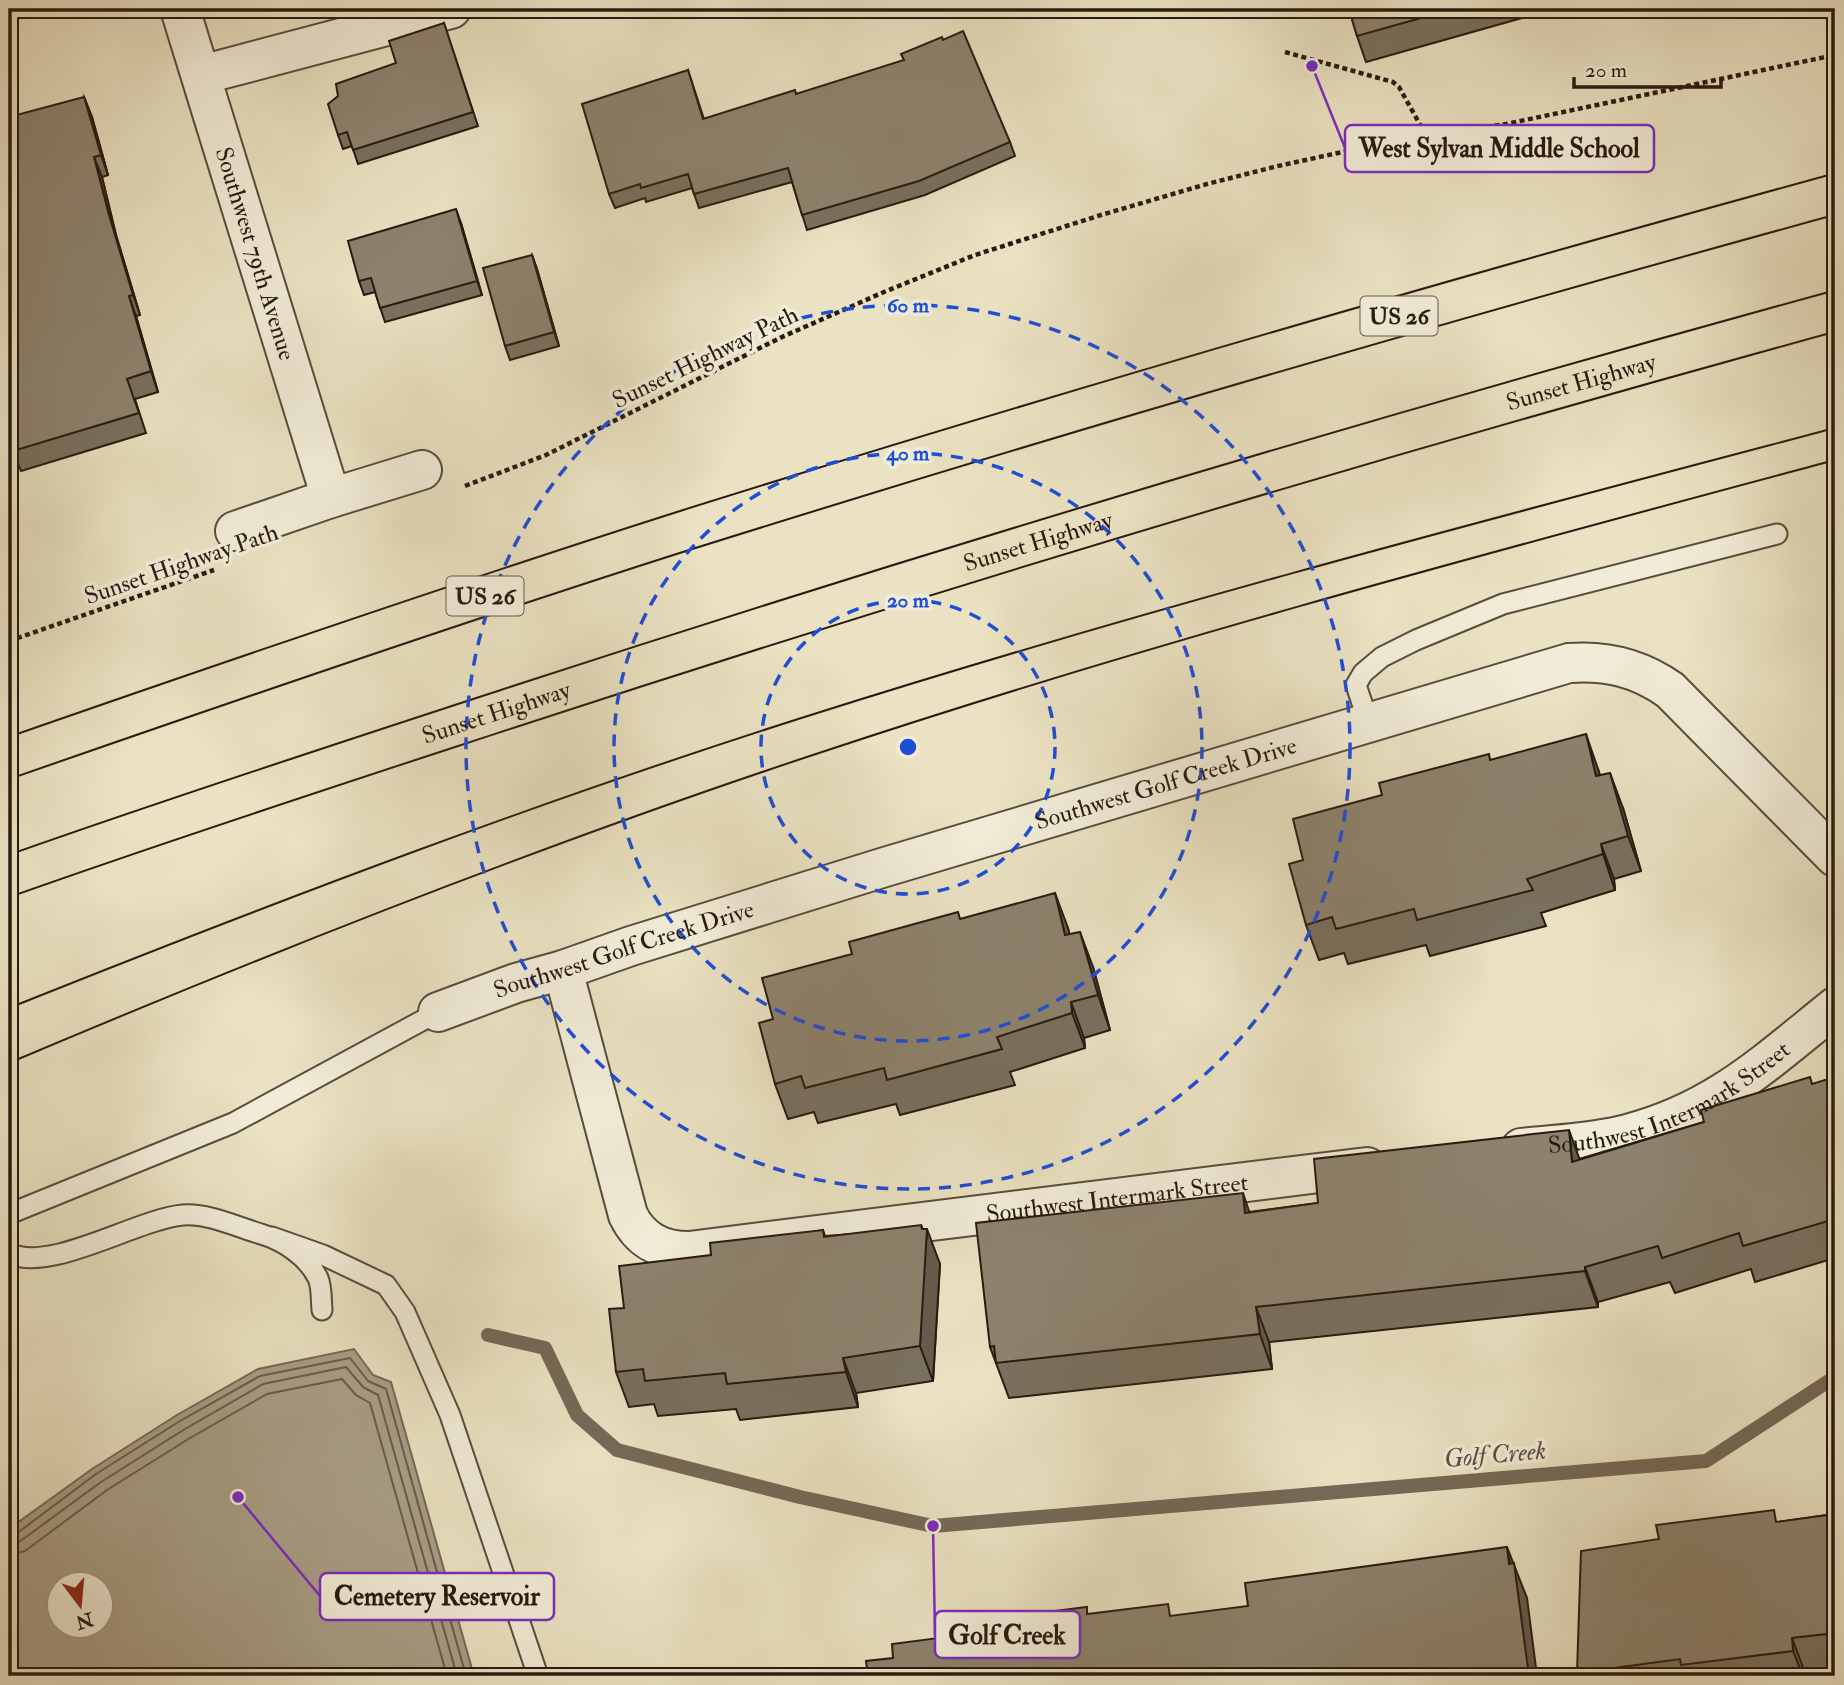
<svg xmlns="http://www.w3.org/2000/svg" width="1844" height="1685" font-family="'IM FELL Double Pica',serif">
	<style>
		.water { fill: #a89e86; stroke: #756957; stroke-width: 2; fill-rule: evenodd }
		.lines { fill: none; stroke-linecap: round; stroke-linejoin: round }
		.shore { stroke: #685c4c; stroke-width: 2 }
		.stream { stroke: #756957; stroke-width: 14 }
		.service-casing { stroke: #594c3d; stroke-width: 23 }
		.minor-casing { stroke: #594c3d; stroke-width: 42 }
		.motorway-casing { stroke: #291a11; stroke-width: 42 }
		.path { stroke: #291a11; stroke-width: 4.5; stroke-dasharray: 5 3.5; stroke-linecap: butt }
		.service { stroke: #f1ecd7; stroke-width: 19 }
		.minor { stroke: #f1ecd7; stroke-width: 38 }
		.motorway { stroke: #eae2c2; stroke-width: 38 }
		.tram { stroke: #291a11; stroke-width: 2 }
		.wall { fill: #79705e; stroke: #291a11; stroke-width: 2 }
		.shaded-wall { fill: #635b4c; stroke: #291a11; stroke-width: 2 }
		.building { fill: #8d826d; stroke: #291a11; stroke-width: 2 }
		.ring { fill: none; stroke: #1d4ed8; stroke-width: 3.5; stroke-dasharray: 12 9 }
		.labels { text-anchor: middle; stroke-width: 7; stroke-linejoin: round; paint-order: stroke }
		.shield { fill: #f1ecd7; stroke: #65594c; stroke-width: 2 }
		.shield-label { font-size: 23px; font-weight: bold; fill: #291a11 }
		.street-label { font-size: 24px; fill: #291a11; stroke: #f1ecd7 }
		.water-label { font-size: 26px; font-style: italic; fill: #5c4f40; stroke: #f1ecd7 }
		.centre { fill: #1d4ed8; stroke: #f1ecd7; stroke-width: 3.5 }
		.ring-label { font-size: 21px; text-anchor: middle; font-weight: bold; fill: #1d4ed8; stroke: #f1ecd7; stroke-width: 7; stroke-linejoin: round; paint-order: stroke }
		.leader { fill: none; stroke: #7b2cbf; stroke-width: 2.5 }
		.callout-dot { fill: #7b2cbf; stroke: #f1ecd7; stroke-width: 2.5 }
		.callout { fill: #f1ecd7; stroke: #7b2cbf; stroke-width: 2.5 }
		.callout-label { font-size: 26px; text-anchor: middle; font-weight: bold; fill: #291a11 }
	</style>
	<rect width="100%" height="100%" fill="#eae2c2"/>
	<filter id="stains"><feTurbulence type="fractalNoise" baseFrequency=".00286" numOctaves="4"/><feColorMatrix values="0 0 0 0 .2 0 0 0 0 .09 0 0 0 0 .02 0 0 0 .5 -.17"/></filter>
	<radialGradient id="worn" r=".72"><stop offset=".6" stop-color="#630" stop-opacity="0"/><stop offset="1" stop-color="#630" stop-opacity=".3"/></radialGradient>
	<path class="water" d="M354 1349 373 1375 391 1382 474 1676H9V1532L13 1526 92 1469 177 1415 258 1369ZM60 1584H102V1626H60Z"/>
	<g class="lines">
		<path class="shore" d="M9 1535 16 1534 96 1474 180 1421 260 1376 350 1358 368 1381 386 1389 466 1676
			M9 1544 19 1542 101 1482 185 1429 263 1384 346 1367 363 1387 378 1395 457 1676
			M9 1555 25 1551 107 1490 190 1438 267 1394 342 1379 356 1395 370 1403 447 1676"/>
		<path class="stream" d="M488 1335 545 1348 577 1415 617 1450 800 1497 933 1526 1706 1461 1835 1377"/>
		<g class="service-casing">
			<path id="service" d="M1368 721 1356 685 1363 673 1382 657 1416 640 1503 604 1777 534
				M9 1214 233 1123 438 1012
				M272 1237 323 1255 386 1285 405 1312 450 1415 538 1676
				M9 1253C49 1274 137 1219 183 1215 208 1213 237 1227 261 1234 284 1241 307 1256 318 1278 322 1287 321 1300 322 1310"/>
		</g>
		<g class="minor-casing">
			<g id="minor">
				<path id="s1" d="M180 9 331 498"/>
				<path d="M201 75 451 9"/>
				<path d="M235 531 331 498 422 470"/>
				<path id="s2" d="M563 970 628 1215C640 1240 661 1251 689 1251L1367 1167"/>
				<path id="s3" d="M438 1012 516 983 563 970 631 946 885 867 1569 663C1607 660 1639 668 1670 690L1835 857"/>
				<path id="s4" d="M1521 1148C1556 1144 1593 1143 1627 1134 1716 1111 1766 1062 1835 1007"/>
			</g>
		</g>
		<g class="motorway-casing">
			<g id="motorway">
				<path d="M9 758C233 680 457 603 683 531 1065 411 1449 300 1835 194"/>
				<path id="s5" d="M9 876C175 817 342 763 510 708 948 565 1390 433 1835 311"/>
			</g>
		</g>
		<path class="path" d="M1285 52 1393 82 1399 87 1427 137
			M465 486 546 455 782 337 884 292 975 255 1101 215 1207 184 1278 166 1384 143 1506 124 1835 55
			M9 641 214 570"/>
		<use href="#service" class="service"/>
		<use href="#minor" class="minor"/>
		<use href="#motorway" class="motorway"/>
		<path class="tram" d="M9 1008C274 902 542 800 814 714 1152 607 1494 518 1835 428
			M9 1063C276 950 546 843 822 752 1156 641 1496 551 1835 460"/>
	</g>
	<path class="wall" d="M1349 9H1554L1366 62 1357 36Z
		M444 23 478 126 358 164 352 146 343 149 338 135 396 63Z
		M688 70 704 119 1010 142 1015 156 925 195 807 230 792 182 699 208 692 188 646 202 645 198 615 208 609 194Z
		M84 97 92 117 108 175 102 177 116 235 140 315 136 316 158 392 135 399 146 433 21 471 13 451Z
		M461 223 482 295 385 322 375 292 364 295 359 281Z
		M532 255 537 269 559 346 510 360 505 346Z
		M1491 760 1598 769 1600 775 1623 808 1641 871 1614 879 1615 890 1541 913 1546 926 1430 956 1426 945 1348 964 1344 953 1319 960 1306 925 1303 860 1382 795Z
		M960 919 1068 928 1069 934 1093 967 1110 1030 1084 1038 1085 1048 1010 1072 1015 1085 900 1115 896 1104 818 1123 814 1112 788 1119 775 1084 773 1019 852 954Z
		M1835 1077V1258L1755 1282 1751 1269 1675 1293 1670 1282 1598 1302V1307L1269 1342 1272 1369 1009 1398 990 1347 1249 1212 1318 1203 1579 1159 1704 1122Z
		M923 1229 940 1264 933 1381 856 1393 858 1407 740 1420 736 1409 658 1416 654 1404 629 1407 616 1372 624 1308 711 1255 823 1230 825 1236Z
		M1835 1514V1670L1805 1673V1676H1579L1577 1673 1779 1522Z"/>
	<path class="shaded-wall" d="M84 97 92 117 108 175 101 155Z
		M94 157 102 177 116 235 140 315 133 295 109 215Z
		M456 209 461 223 482 295 477 281Z
		M532 255 537 269 559 346 554 332Z
		M129 296 136 316 158 392 151 371Z
		M1586 734 1598 769 1609 811 1596 776Z
		M1610 773 1623 808 1641 871 1628 836Z
		M1601 844 1614 879 1615 890 1603 854Z
		M1055 893 1068 928 1078 970 1065 935Z
		M1080 932 1093 967 1110 1030 1098 995Z
		M1071 1002 1084 1038 1085 1048 1072 1013Z
		M1569 1130 1582 1166 1572 1162Z
		M1243 1193 1255 1229 1245 1213Z
		M921 1225 927 1239V1229L940 1264 933 1381 920 1346Z
		M1585 1267 1598 1302V1307L1585 1271Z
		M1256 1307 1269 1342 1272 1369 1260 1334Z
		M843 1358 856 1393 858 1407 846 1372Z
		M1507 1547 1527 1598 1537 1676H1529Z
		M1792 1638 1805 1673V1676H1803L1793 1651Z"/>
	<path class="building" d="M1349 9H1453L1357 36Z
		M444 23 473 112 353 150 347 132 338 135 328 104 338 96 336 84 396 63 389 41Z
		M963 31 1010 142 919 181 802 215 788 168 694 194 688 174 641 188 640 184 609 194 582 104 688 70 703 119 795 90 796 94 904 60 901 54 942 37 943 40Z
		M84 97 101 155 94 157 109 215 133 295 129 296 151 371 127 379 139 413 13 451 9 435V117Z
		M456 209 477 281 380 308 371 278 359 281 348 241Z
		M532 255 554 332 505 346 483 268Z
		M1835 542V595L1832 589 1829 566Z
		M1586 734 1596 776 1610 773 1628 836 1601 844 1603 854 1527 879 1533 890 1417 920 1414 909 1336 929 1332 917 1306 925 1289 864 1303 860 1293 819 1382 795 1379 783 1489 754 1490 760Z
		M1055 893 1065 935 1080 932 1098 995 1071 1002 1072 1013 997 1037 1002 1049 887 1080 884 1068 805 1088 801 1076 775 1084 759 1023 773 1019 762 978 852 954 849 942 958 912 960 919Z
		M1810 1077 1812 1084 1835 1077V1219L1743 1246 1739 1233 1662 1258 1658 1246 1585 1267V1271L1256 1307 1260 1334 996 1363 994 1346 990 1347 976 1223 1243 1193 1245 1213 1318 1203 1314 1159 1569 1130 1572 1162 1704 1122 1701 1110Z
		M921 1225 922 1229H927L920 1346 843 1358 846 1372 727 1384 725 1373 645 1381 643 1369 616 1372 609 1309 624 1308 619 1266 711 1255 710 1243 823 1230 824 1237Z
		M1774 1510 1776 1522 1835 1514V1633L1792 1638 1793 1651 1681 1665 1680 1659 1577 1673 1581 1551 1659 1539 1656 1525Z
		M1507 1547 1509 1564 1514 1563 1529 1676H868L866 1661 893 1658 892 1644 970 1634 969 1622 1087 1607V1614L1168 1604 1170 1616 1248 1606 1245 1583Z"/>
	<g class="ring">
		<circle cx="908" cy="747" r="147"/>
		<circle cx="908" cy="747" r="294"/>
		<circle cx="908" cy="747" r="442"/>
	</g>
	<g class="labels">
		<g class="shield">
			<rect x="1360.5" y="296.5" width="77" height="39" rx="5"/>
			<rect x="446.5" y="576.5" width="77" height="39" rx="5"/>
		</g>
		<g class="shield-label">
			<text x="1399" y="324">US 26</text>
			<text x="485" y="604">US 26</text>
		</g>
		<g class="street-label">
			<text dy="8" stroke="none"><textPath href="#s1" startOffset="256">Southwest 79th Avenue</textPath></text>
			<text transform="translate(705 357) rotate(-26)" y="8">Sunset Highway Path</text>
			<text dy="8" stroke="none"><textPath href="#s5" startOffset="1648">Sunset Highway</textPath></text>
			<text dy="8" stroke="none"><textPath href="#s5" startOffset="1082">Sunset Highway</textPath></text>
			<text transform="translate(181 564) rotate(-19)" y="8">Sunset Highway Path</text>
			<text dy="8" stroke="none"><textPath href="#s5" startOffset="514">Sunset Highway</textPath></text>
			<text dy="8" stroke="none"><textPath href="#s3" startOffset="763">Southwest Golf Creek Drive</textPath></text>
			<text dy="8" stroke="none"><textPath href="#s3" startOffset="196">Southwest Golf Creek Drive</textPath></text>
			<text dy="8" stroke="none"><textPath href="#s4" startOffset="159">Southwest Intermark Street</textPath></text>
			<text dy="8" stroke="none"><textPath href="#s2" startOffset="760">Southwest Intermark Street</textPath></text>
		</g>
		<g class="water-label">
			<text transform="translate(1495 1454) rotate(-5)" y="9">Golf Creek</text>
		</g>
	</g>
	<circle cx="908" cy="747" r="10" class="centre"/>
	<g class="ring-label">
		<text x="908" y="312">60 m</text>
		<text x="908" y="460">40 m</text>
		<text x="908" y="607">20 m</text>
	</g>
	<path class="leader" d="M1312 66L1345 148M238 1497L320 1596M933 1526L935 1635"/>
	<g class="callout-dot">
		<circle cx="1312" cy="66" r="7"/>
		<circle cx="238" cy="1497" r="7"/>
		<circle cx="933" cy="1526" r="7"/>
	</g>
	<g class="callout">
		<rect x="1345" y="125" width="309" height="47" rx="7"/>
		<rect x="320" y="1573" width="234" height="47" rx="7"/>
		<rect x="935" y="1611" width="145" height="47" rx="7"/>
	</g>
	<g class="callout-label">
		<text x="1499" y="157">West Sylvan Middle School</text>
		<text x="437" y="1605">Cemetery Reservoir</text>
		<text x="1007" y="1644">Golf Creek</text>
	</g>
	<rect width="1844" height="1685" fill="none" stroke="#eae2c2" stroke-width="35"/>
	<rect x="10" y="10" width="1823" height="1664" fill="none" stroke="#291a11" stroke-width="3.5"/>
	<rect x="18" y="18" width="1809" height="1650" fill="none" stroke="#291a11" stroke-width="2"/>
	<g transform="translate(80 1605) rotate(164)"><circle r="33" fill="#f1ecd7" stroke="#a19888" stroke-width="2"/>
	<path d="M0-5L12 26L0 18L-12 26Z" fill="#8f2418"/>
	<text y="-10" font-size="19" font-weight="bold" text-anchor="middle" fill="#291a11">N</text>
	</g>
	<path d="M1574 77v10h147v-10" fill="none" stroke="#291a11" stroke-width="3.5"/>
	<text x="1585" y="77" font-size="21" fill="#291a11" stroke="#f1ecd7" stroke-width="5" paint-order="stroke">20 m</text>
	<rect width="100%" height="100%" filter="url(#stains)"/>
	<rect width="100%" height="100%" fill="url(#worn)"/>
</svg>
